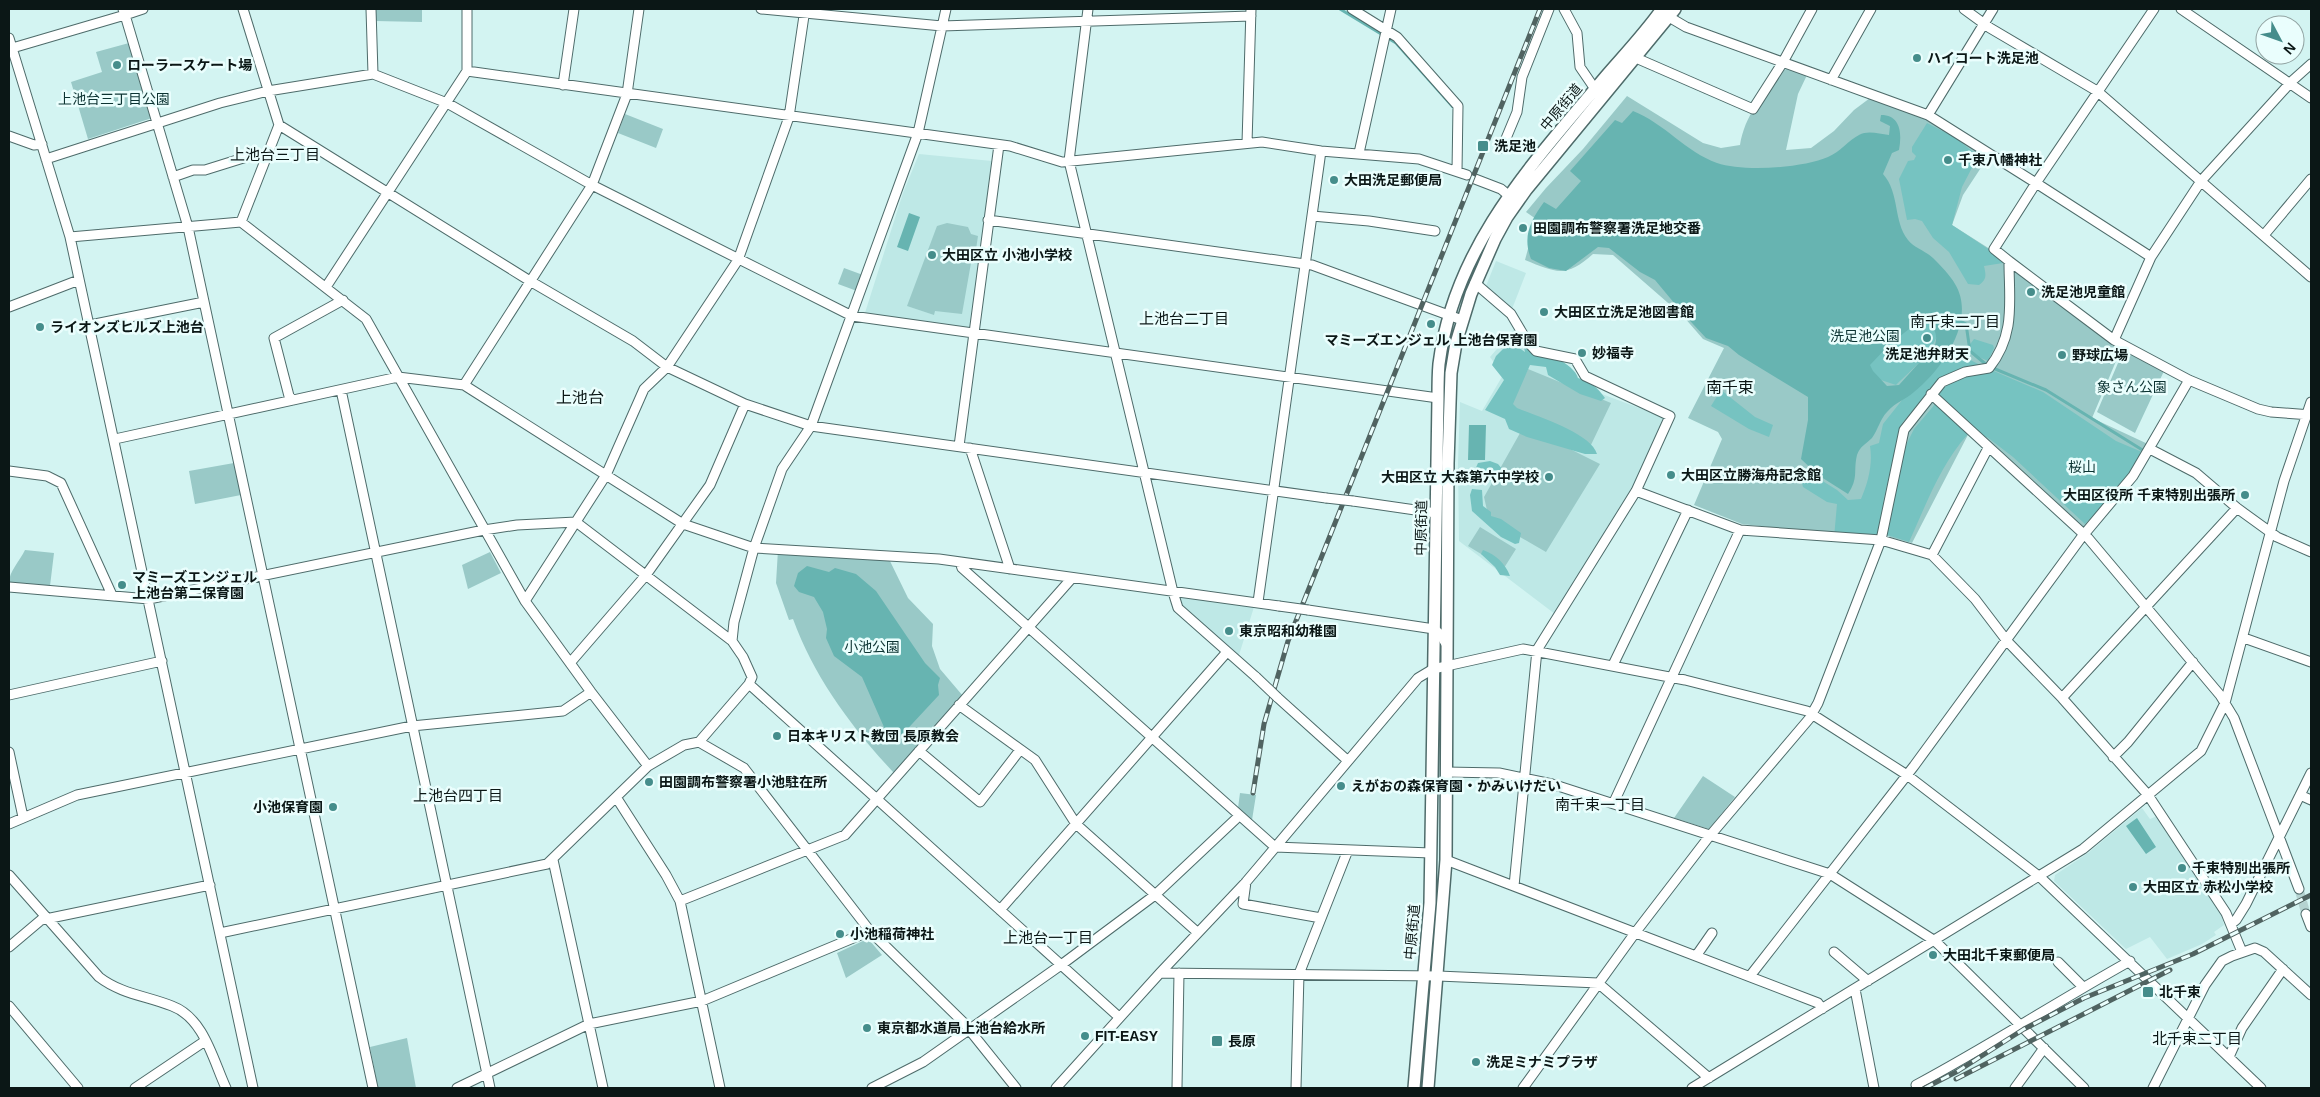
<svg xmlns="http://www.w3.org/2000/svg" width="2320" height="1097" font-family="Arial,'Noto Sans JP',sans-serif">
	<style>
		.built { fill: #bee8e6 }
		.green { fill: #99c9c7 }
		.forest { fill: #76c3c1 }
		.water { fill: #67b4b1; fill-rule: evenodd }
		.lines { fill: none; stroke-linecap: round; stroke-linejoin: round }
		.stream { stroke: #67b4b1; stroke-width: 3 }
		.minor-tunnel { stroke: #b5d3d1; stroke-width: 9; stroke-dasharray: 9 4.5; stroke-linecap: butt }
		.minor-casing { stroke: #4e6b6a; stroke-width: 11 }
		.major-casing { stroke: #4e6b6a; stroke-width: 14 }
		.minor { stroke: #fff; stroke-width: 9 }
		.major { stroke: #fff; stroke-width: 11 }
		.rail-casing { stroke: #506361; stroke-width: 5 }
		.rail { stroke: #eafefd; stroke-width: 3; stroke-dasharray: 9; stroke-linecap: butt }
		.minor-bridge-casing { stroke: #4e6b6a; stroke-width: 11; stroke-linecap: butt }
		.minor-bridge { stroke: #fff; stroke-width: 9 }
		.poi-dot { fill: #458d8b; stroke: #eafefd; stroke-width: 2 }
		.labels { text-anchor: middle; stroke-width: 5; stroke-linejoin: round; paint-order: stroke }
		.poi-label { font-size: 14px; font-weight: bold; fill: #0b1716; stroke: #eafefd; text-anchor: start }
		.park-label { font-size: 14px; fill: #0c3332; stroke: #eafefd }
		.street-label { font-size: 14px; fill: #0b1716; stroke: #eafefd }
		.neighbourhood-label { font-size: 15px; fill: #0b1716; stroke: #eafefd }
		.quarter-label { font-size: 16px; fill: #0b1716; stroke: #eafefd }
	</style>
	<rect width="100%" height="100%" fill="#d3f4f2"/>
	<path class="built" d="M919 154 992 161 970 328 864 316 903 193Z
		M1496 261 1526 273 1512 309 1486 286Z
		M1515 328 1575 384 1666 418 1632 492 1555 614 1459 541 1458 463 1460 402 1482 411 1503 375 1490 357Z
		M1179 597 1254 607 1239 655 1181 605Z
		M2142 808 2150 819 2157 816 2210 894 2221 913 2224 925 2214 932 2216 935 2202 944 2167 959 2150 937 2126 949 2054 881 2055 875 2088 853Z"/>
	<path class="green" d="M376 9H422V22L375 21Z
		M129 43 152 118 88 139 71 82 102 72 96 52Z
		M1790 68 1807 75 1798 94 1786 150 1811 148 1834 131 1854 110 1870 98 1934 121 1990 154 1963 195 1952 225 1993 251 2122 347 2092 418 2150 445 2132 475 2083 529 1972 427 1912 543 1879 534 1812 532 1742 524 1694 505 1722 439 1718 432 1688 418 1724 348 1703 339 1683 316 1613 255 1593 254C1566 278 1557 273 1525 260L1536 219 1526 212 1546 188 1583 149 1627 96 1703 143 1721 148 1740 145C1745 114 1764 94 1783 70Z
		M625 114 663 129 656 148 618 133Z
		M947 223 968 227 971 234 978 236 974 263H971L962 314 935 311 934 315 907 306 937 226Z
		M844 268 863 275 857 291 838 284Z
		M2124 349 2164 371 2135 433 2097 412Z
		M1528 369 1611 403 1590 447 1508 408Z
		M1524 426 1600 464 1546 552 1489 519 1484 497Z
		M234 463 241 495 195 504 189 471Z
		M1480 527 1516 549 1504 568 1468 546Z
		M25 550 54 553 50 586 9 583C9 571 20 561 25 550Z
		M778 550 888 557 908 598 933 624 932 646 940 669 963 696 894 773C852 728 814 677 793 619L789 620 776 583Z
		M490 552 501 573 468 589 462 565Z
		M1703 776 1735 797 1709 829 1674 818Z
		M1240 793 1256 795 1252 820 1238 808Z
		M865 940 870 941 882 955 846 978 837 953Z
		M407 1038 416 1088H378L370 1047Z"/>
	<path class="forest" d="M1927 123 1956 138 1978 156 1962 187 1952 225 1993 252 2003 263 1984 266C1986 275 1987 279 1979 285L1968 284 1949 252 1933 238 1922 221 1915 219 1907 220 1899 179 1908 161 1914 160 1916 156 1912 152V147Z
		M1918 318 1930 319 1939 330C1933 353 1912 369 1896 385L1878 379 1866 364Z
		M1974 339 1993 345 1994 348 1988 361 1965 351Z
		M1507 345H1515L1525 352 1524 348C1538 347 1575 364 1578 378 1590 381 1598 388 1605 398L1601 401 1580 394 1548 375 1546 367 1530 365 1513 404 1517 408C1538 417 1591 433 1597 454H1585L1527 437 1509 429 1505 419 1485 410 1504 380 1492 365 1496 356Z
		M1953 351 1982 366 1962 369 1944 376 1902 423 1884 497 1880 532 1878 535 1834 538 1837 504 1827 502 1803 487 1802 483 1793 476 1808 472 1837 490 1848 500 1861 499C1868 483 1873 464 1870 446L1879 443 1883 424 1922 375Z
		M1989 369 2043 392 2116 441 2142 452 2119 489 2085 524 2013 457 1987 437 1983 440 1935 394 1959 377Z
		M1721 390 1755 417 1773 425 1769 437 1749 429 1711 406Z
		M1936 403 1968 434C1940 465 1926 505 1909 542L1881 533 1907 443 1914 429Z
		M1490 461 1498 464 1503 470 1498 481H1486L1474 472 1478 463Z
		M1472 489 1482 490 1483 506 1491 512V516L1501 519 1521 533 1519 543 1515 544 1501 537 1472 511 1470 495Z
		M1483 550C1496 555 1505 563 1510 576L1500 575 1495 567 1481 554Z"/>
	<path class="water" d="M1633 111C1664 123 1686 152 1717 163 1743 172 1803 168 1828 157 1840 152 1849 140 1859 135 1868 130 1879 134 1889 135L1890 126 1880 121 1881 115C1901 115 1902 134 1899 150L1892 153 1883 174C1900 193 1893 221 1908 240 1914 248 1926 251 1933 258 1940 265 1950 275 1955 284 1977 320 1942 370 1914 392 1905 400 1897 401 1887 412 1880 419 1878 430 1872 438 1866 444 1860 446 1857 455 1853 472 1859 477 1848 494L1818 475 1801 459 1808 420V397L1739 355 1728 346 1706 338 1680 310 1655 280 1640 272 1609 248 1598 247 1566 271 1549 268 1531 259C1522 236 1531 220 1544 202L1556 209 1581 181 1570 171 1615 120 1622 123ZM1919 321 1927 322C1935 329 1938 334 1935 345L1899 385 1887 386 1873 371 1870 365 1889 345Z
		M909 213 920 217 908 251 897 247Z
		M1469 425H1486L1485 460H1468Z
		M807 566 829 572 835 568 856 574 876 591 925 663 940 678 938 685 939 695 899 738 887 734 862 677 834 656 826 638 827 629 823 612 814 597 799 592 794 586 798 573Z
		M2137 818 2156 847 2146 854 2126 826Z"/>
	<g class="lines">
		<path class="stream" d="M1340 9 1396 43 1453 107
			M1960 321 1966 324 1970 351 1988 366 2046 390 2144 451"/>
		<path class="minor-tunnel" d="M2299 889 2306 914"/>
		<g class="minor-casing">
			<path id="minor" d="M143 9 125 15 188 227 373 1088
				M243 9 279 125 530 281 633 341 667 367 745 404 811 426 825 428 1326 498
				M371 9 373 74
				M761 9 942 26 1251 16
				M1088 9 1069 161 1173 592 1178 608 1256 677
				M1352 9 1397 37 1458 106 1457 171
				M1564 9 1577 33 1580 67 1595 89
				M1964 9 1990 28 2097 91 2311 277
				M2181 9 2311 98
				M1669 17 1686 27 1928 115 2036 183 1994 249 2009 261 2114 340 2189 380 2258 409 2271 412 2311 415
				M9 38 70 237 253 1088
				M9 49 125 15 123 9
				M1636 58 1753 109 1783 62 1812 9
				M467 71 1010 146 1062 162 1262 142 1321 151 1419 159 1467 175
				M1831 80 1871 9
				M563 85 574 9
				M1928 115 1993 9
				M9 136 34 145 42 144
				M1247 143 1251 9
				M1502 148 1517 112 1522 77 1549 9
				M1359 153 1391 9
				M46 159 220 103 268 91 373 74 447 103 592 185 852 316 1438 398
				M173 177 193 170H205L253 155
				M1475 179 1501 189 1514 200
				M1312 216 1369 221 1435 231
				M988 220 1312 265 1462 320
				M241 222 279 125
				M2264 235 2311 179
				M70 237 241 222 366 319 525 601 591 692 648 766
				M2151 257 2036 183 2154 9
				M1475 283 1511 314 1527 341 1536 351 1575 359 1585 376 1670 416 1636 491 1537 650 1514 886
				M326 287 467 71V9
				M9 307 79 280
				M90 325 204 302
				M2114 340 2151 257 2201 181 2292 81 2311 64
				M464 385 592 185 627 94 639 9
				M341 390 490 1088
				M1931 394 2088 538 2220 695 2234 718 2299 889
				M293 400 289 396 274 338 343 300
				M115 439 398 377 464 385 683 524 754 548 939 559 1279 606
				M959 446 999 145
				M970 448 1010 569
				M2150 449 2196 473 2237 508 2277 537 2311 552
				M9 471 47 476 61 483 112 595
				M1636 491 1740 530 1881 540 1932 555 1975 599 2007 641 2062 698 2148 795 2226 913 2242 952
				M1353 501 1436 513
				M1932 555 1988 448
				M960 562 962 568 1275 847 1431 853
				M9 587 149 599 484 530 517 525 576 522 732 641 743 657 752 677 749 684 699 742
				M525 601 606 475 644 389 667 367 738 260 789 117 805 9
				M1258 602 1321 151
				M1308 610 1434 629 1440 634 1446 644
				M2244 638 2311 662
				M732 641 734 622 754 548 782 469 811 426 918 133 946 9
				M570 663 646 575 710 485 745 404
				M1613 665 1688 510
				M749 684 1119 1017
				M9 695 162 661
				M1277 697 1347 760
				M2062 698 2237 508
				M959 705 1035 760 1076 824 1197 932
				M919 751 980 802 1020 750
				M9 752 23 817
				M2113 757 2128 742 2193 662
				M1446 772 1499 773 1552 784 1830 874 1935 941 2084 1088
				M2300 795 2311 800
				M616 797 666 875 680 901 720 1088
				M1614 802 1740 530
				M9 824 77 795 412 726 563 711 591 692
				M553 860 603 1088
				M1446 860 1818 1003 1822 1009
				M9 875 99 977C121 994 147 996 172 1006 204 1018 213 1060 226 1088
				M1246 882 1243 904 1321 918
				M680 901 845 835 1072 578
				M1000 910 1227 652
				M2306 914 2311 927
				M2231 924 2236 920 2246 904 2311 773
				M220 933 547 864 648 766 684 745 699 742 744 768 870 931 963 1022 1016 1088
				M9 947 41 920 210 885
				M1834 952 1868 981
				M1696 956 1712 933
				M2058 962 2083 987
				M1160 973 1438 976 1598 983 1709 1078
				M1750 976 1914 766 2081 538 2133 476 2189 380
				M1855 989 1874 1088
				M9 1006 78 1088
				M2229 1057 2242 1028 2283 969
				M1916 1085C1989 1046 2058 1001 2130 961
				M135 1088 205 1041
				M457 1088 589 1024 702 1001 870 931
				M872 1088 923 1062 1061 965 1155 895 1239 816
				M1056 1088 1160 973 1246 882 1418 678 1433 669 1523 649 1685 680 1807 711 1907 775 2040 877 2261 1088
				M1177 1088 1179 973
				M1296 1088 1299 974 1348 850
				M1523 1088 1635 933 1708 838 1809 719 1818 703 1881 540 1904 430 1942 382 1965 372 1989 368C2016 334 2009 301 2009 261
				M1692 1088 2083 849 2201 751 2225 703 2284 481 2311 402
				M2015 1088 2044 1048
				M2153 1088 2205 985 2222 961 2232 956 2255 948 2264 952 2311 995"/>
		</g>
		<g class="major-casing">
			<path id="major" d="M1414 1088 1430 903 1438 398C1438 387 1438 375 1439 364 1454 246 1533 163 1606 76 1625 54 1645 33 1662 9
				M1428 1088 1446 860 1448 463 1451 373 1456 343 1471 294 1495 239 1507 217 1526 190 1675 9"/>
		</g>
		<use href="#minor" class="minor"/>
		<use href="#major" class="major"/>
		<g class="rail-casing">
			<path id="rail" d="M1253 793 1264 724 1288 641 1540 9
				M1956 1079 2170 970
				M1925 1088 1958 1071 2024 1029 2084 998 2193 954 2311 895"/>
		</g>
		<use href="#rail" class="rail"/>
		<g class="minor-bridge-casing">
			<path id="minor-bridge" d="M1326 498 1353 501
				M1279 606 1308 610
				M1256 677 1277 697"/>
		</g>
		<use href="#minor-bridge" class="minor-bridge"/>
	</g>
	<g class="poi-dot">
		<circle cx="1917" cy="58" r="5"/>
		<circle cx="117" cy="65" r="5"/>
		<rect x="1477" y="140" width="12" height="12" rx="2.5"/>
		<circle cx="1948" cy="160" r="5"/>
		<circle cx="1334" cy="180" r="5"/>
		<circle cx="1523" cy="228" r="5"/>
		<circle cx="932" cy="255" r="5"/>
		<circle cx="2031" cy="292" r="5"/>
		<circle cx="1544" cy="312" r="5"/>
		<circle cx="1431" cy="324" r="5"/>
		<circle cx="40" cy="327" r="5"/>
		<circle cx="1927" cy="338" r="5"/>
		<circle cx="1582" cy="353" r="5"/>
		<circle cx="2062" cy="355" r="5"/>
		<circle cx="1671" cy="475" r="5"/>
		<circle cx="1549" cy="477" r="5"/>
		<circle cx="2245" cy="495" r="5"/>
		<circle cx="122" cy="585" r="5"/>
		<circle cx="1229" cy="631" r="5"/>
		<circle cx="777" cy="736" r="5"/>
		<circle cx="649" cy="782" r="5"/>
		<circle cx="1341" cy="786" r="5"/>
		<circle cx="333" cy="807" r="5"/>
		<circle cx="2182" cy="868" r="5"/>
		<circle cx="2133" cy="887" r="5"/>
		<circle cx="840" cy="934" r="5"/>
		<circle cx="1933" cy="955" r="5"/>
		<rect x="2142" y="986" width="12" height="12" rx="2.5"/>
		<circle cx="867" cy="1028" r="5"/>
		<circle cx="1085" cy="1036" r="5"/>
		<rect x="1211" y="1035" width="12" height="12" rx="2.5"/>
		<circle cx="1476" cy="1062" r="5"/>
	</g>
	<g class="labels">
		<g class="poi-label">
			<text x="1927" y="63">ハイコート洗足池</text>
			<text x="127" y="70">ローラースケート場</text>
			<text x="1494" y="151">洗足池</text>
			<text x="1958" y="165">千束八幡神社</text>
			<text x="1344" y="185">大田洗足郵便局</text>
			<text x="1533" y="233">田園調布警察署洗足地交番</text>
			<text x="942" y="260">大田区立 小池小学校</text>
			<text x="2041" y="297">洗足池児童館</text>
			<text x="1554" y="317">大田区立洗足池図書館</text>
			<text x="50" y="332">ライオンズヒルズ上池台</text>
			<text x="1431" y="345" text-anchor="middle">マミーズエンジェル 上池台保育園</text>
			<text x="1592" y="358">妙福寺</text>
			<text x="1927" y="359" text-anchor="middle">洗足池弁財天</text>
			<text x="2072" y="360">野球広場</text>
			<text x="1681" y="480">大田区立勝海舟記念館</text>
			<text x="1539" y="482" text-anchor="end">大田区立 大森第六中学校</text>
			<text x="2235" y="500" text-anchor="end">大田区役所 千束特別出張所</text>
			<text x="132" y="582">マミーズエンジェル<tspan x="132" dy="16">上池台第二保育園</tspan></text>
			<text x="1239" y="636">東京昭和幼稚園</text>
			<text x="787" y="741">日本キリスト教団 長原教会</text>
			<text x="659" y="787">田園調布警察署小池駐在所</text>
			<text x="1351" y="791">えがおの森保育園・かみいけだい</text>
			<text x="323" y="812" text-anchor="end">小池保育園</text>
			<text x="2192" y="873">千束特別出張所</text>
			<text x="2143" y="892">大田区立 赤松小学校</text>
			<text x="850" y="939">小池稲荷神社</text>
			<text x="1943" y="960">大田北千束郵便局</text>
			<text x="2159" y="997">北千束</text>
			<text x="877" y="1033">東京都水道局上池台給水所</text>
			<text x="1095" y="1041">FIT-EASY</text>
			<text x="1228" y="1046">長原</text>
			<text x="1486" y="1067">洗足ミナミプラザ</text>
		</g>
		<g class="park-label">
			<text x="114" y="104">上池台三丁目公園</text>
			<text x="1865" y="341">洗足池公園</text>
			<text x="2132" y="392">象さん公園</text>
			<text x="2082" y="472">桜山</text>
			<text x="872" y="652">小池公園</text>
		</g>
		<g class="street-label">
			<text transform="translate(1561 107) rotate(-50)" y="5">中原街道</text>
			<text transform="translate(1421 528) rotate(-89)" y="5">中原街道</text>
			<text transform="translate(1412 932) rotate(-85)" y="5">中原街道</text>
		</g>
		<g class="neighbourhood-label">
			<text x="275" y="160">上池台三丁目</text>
			<text x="1184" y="324">上池台二丁目</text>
			<text x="1955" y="327">南千束二丁目</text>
			<text x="458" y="801">上池台四丁目</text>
			<text x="1600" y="810">南千束一丁目</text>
			<text x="1048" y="943">上池台一丁目</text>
			<text x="2197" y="1044">北千束二丁目</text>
		</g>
		<g class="quarter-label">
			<text x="1730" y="393">南千束</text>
			<text x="580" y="403">上池台</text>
		</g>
	</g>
	<rect width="2320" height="1097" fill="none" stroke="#0b1716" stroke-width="20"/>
	<g transform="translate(2280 40) rotate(131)"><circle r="24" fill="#eafefd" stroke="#91a2a1"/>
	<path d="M0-4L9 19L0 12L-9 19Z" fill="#458d8b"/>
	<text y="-8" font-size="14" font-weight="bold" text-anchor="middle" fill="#0b1716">N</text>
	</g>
</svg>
